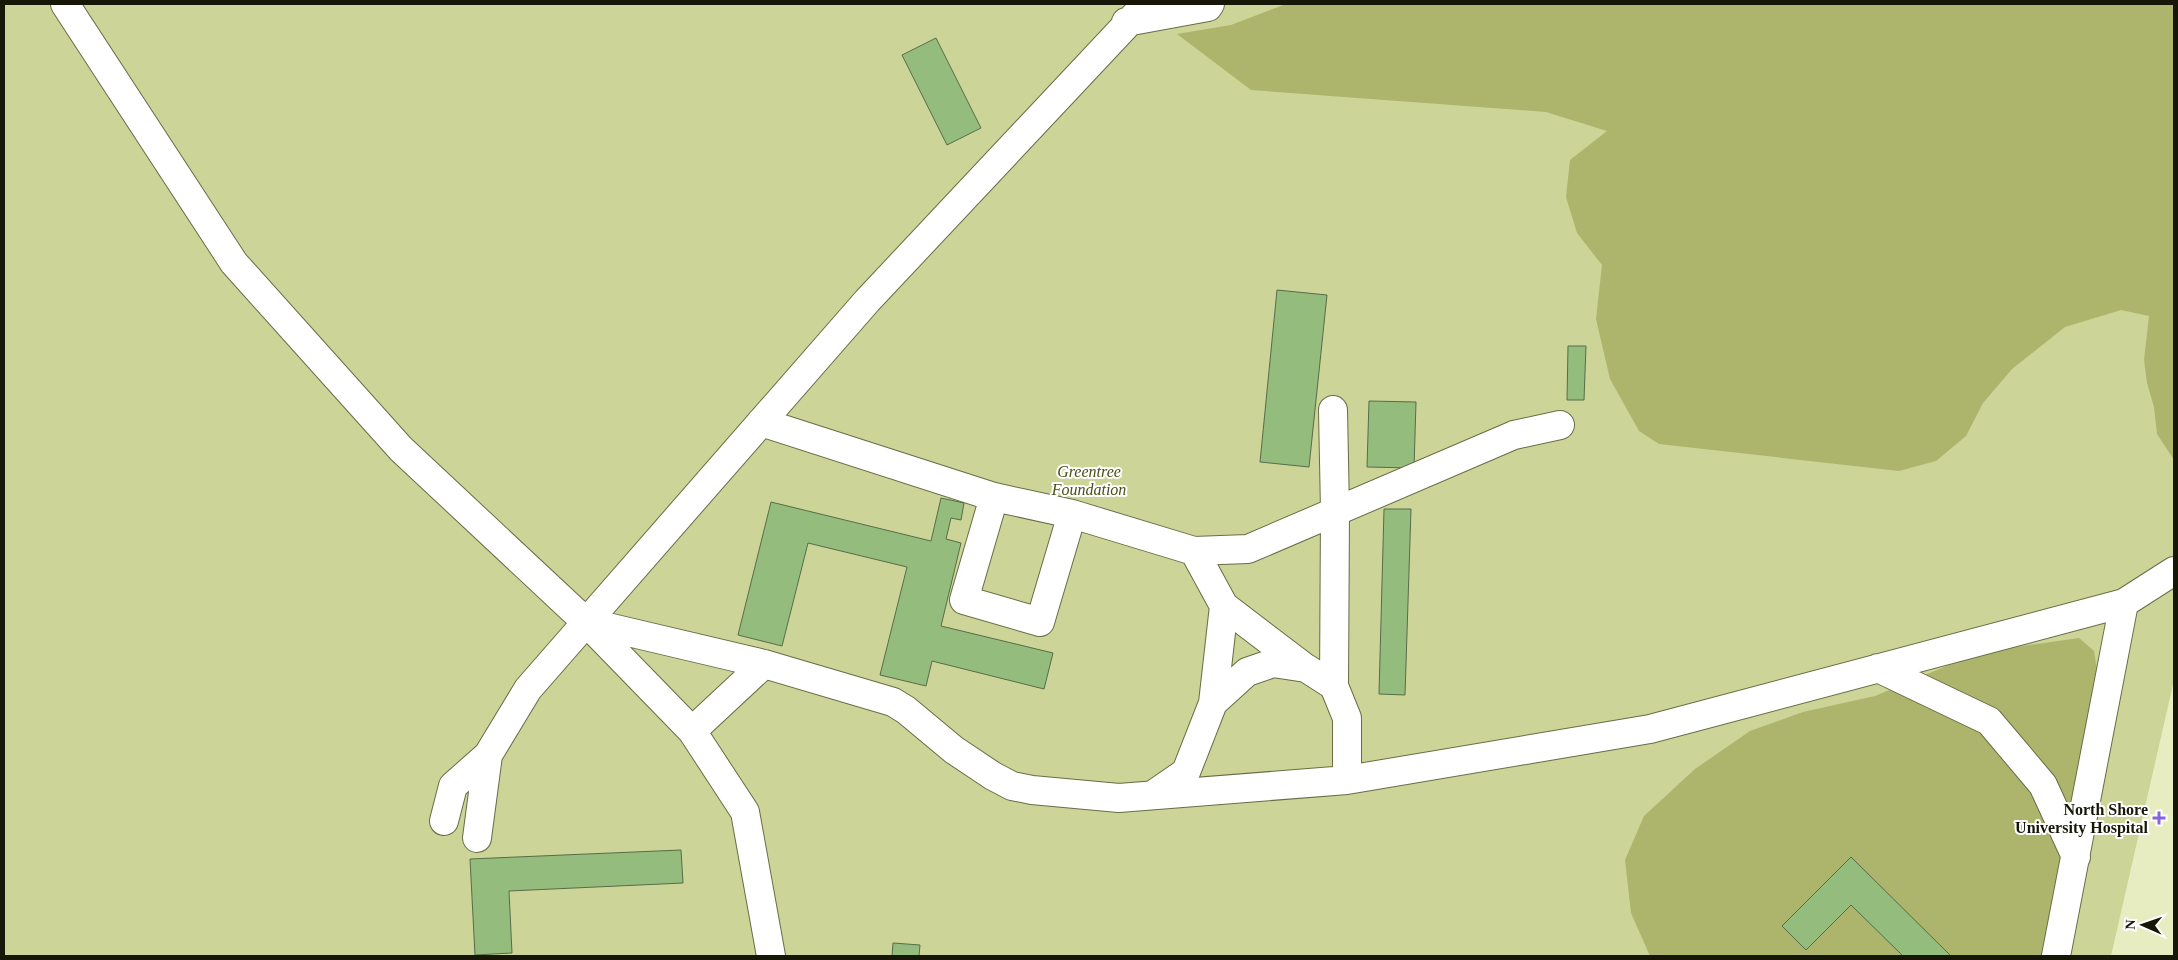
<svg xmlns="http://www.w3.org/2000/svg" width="2178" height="960" font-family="Georgia,serif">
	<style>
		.green { fill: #ccd497 }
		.forest { fill: #acb56b }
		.building { fill: #94bc7c; stroke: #576c4a }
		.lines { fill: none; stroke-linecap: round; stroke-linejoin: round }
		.minor-casing { stroke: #686d46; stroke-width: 30 }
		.minor { stroke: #fff; stroke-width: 28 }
		.poi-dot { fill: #8863de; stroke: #fff; stroke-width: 2 }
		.labels { text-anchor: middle; stroke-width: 4; stroke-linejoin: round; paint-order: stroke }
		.park-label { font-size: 16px; font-style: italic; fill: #494e16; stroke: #fff }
		.poi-label { font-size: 16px; font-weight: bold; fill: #161707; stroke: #fff; text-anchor: end }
	</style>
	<rect width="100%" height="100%" fill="#e7edc1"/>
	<path class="green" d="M4 4H2174V680L2111 956H4Z"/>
	<path class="forest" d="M1286 4H2174V460L2157 434 2154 407 2147 383 2144 360 2149 316 2121 310 2065 327 2012 369 1983 403 1966 436 1936 461 1899 471 1659 444 1639 431 1610 379 1596 319 1602 265 1577 233 1566 197 1570 160 1607 131 1546 112 1251 90 1177 34 1231 25Z
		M2079 638 2094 651 2101 695 2043 956H1650L1631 913 1625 860 1644 816 1695 769 1750 731 1803 712 1875 696 1980 652Z"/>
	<path class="building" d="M936 38 981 128 947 145 902 55Z
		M1277 290 1327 295 1309 467 1260 462Z
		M1568 346H1586L1584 400H1567Z
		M1369 401 1416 402 1414 468 1367 467Z
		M941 498 964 503 961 520 951 518 946 539 961 543 941 626 1053 653 1044 689 932 661 926 686 880 675 907 567 808 543 782 646 738 635 771 502 931 541Z
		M1384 509H1411L1405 695 1379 694Z
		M681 850 683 883 509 891 512 953 475 955 470 859Z
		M1851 857 1951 956H1903L1851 905 1806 950 1782 926Z
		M893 943 920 945 919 956H892Z"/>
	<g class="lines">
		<g class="minor-casing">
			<path id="minor" d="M65 4 234 263 401 449 586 622 692 731 745 812 771 956
				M1126 22 1208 7 1210 4
				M1333 410 1335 511 1334 686
				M761 422 994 497 1072 514 1194 551 1248 549 1514 435 1560 425
				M994 497 964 600 1040 622 1072 514
				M1224 606 1304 667
				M586 622 764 664 692 731
				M764 664 893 702 906 710 954 750 993 776 1012 786 1032 790 1119 798 1347 780 1650 729 2124 603 2174 571
				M1878 668 1989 721 2043 785 2076 857
				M1213 703 1247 672 1273 663 1306 668 1334 686 1347 718V780
				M1154 794 1186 772 1213 703 1224 606 1194 551
				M444 821 453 786 488 755
				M477 838 488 755 528 689 867 301 1146 4
				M2056 956 2124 603"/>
		</g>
		<use href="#minor" class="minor"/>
	</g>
	<path class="poi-dot" d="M2156.5 810.5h5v5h5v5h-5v5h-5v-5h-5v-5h5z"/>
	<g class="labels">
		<g class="park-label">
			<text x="1089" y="477">Greentree<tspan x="1089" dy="18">Foundation</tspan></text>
		</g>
		<g class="poi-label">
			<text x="2148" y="815">North Shore<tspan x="2148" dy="18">University Hospital</tspan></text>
		</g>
	</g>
	<rect width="2178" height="960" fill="none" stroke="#161707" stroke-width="10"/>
	<g transform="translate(2143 925) rotate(272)" stroke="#ffffff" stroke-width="4" paint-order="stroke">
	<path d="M0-4L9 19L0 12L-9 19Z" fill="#161707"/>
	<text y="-8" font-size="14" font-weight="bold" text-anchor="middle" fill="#161707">N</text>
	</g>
</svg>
